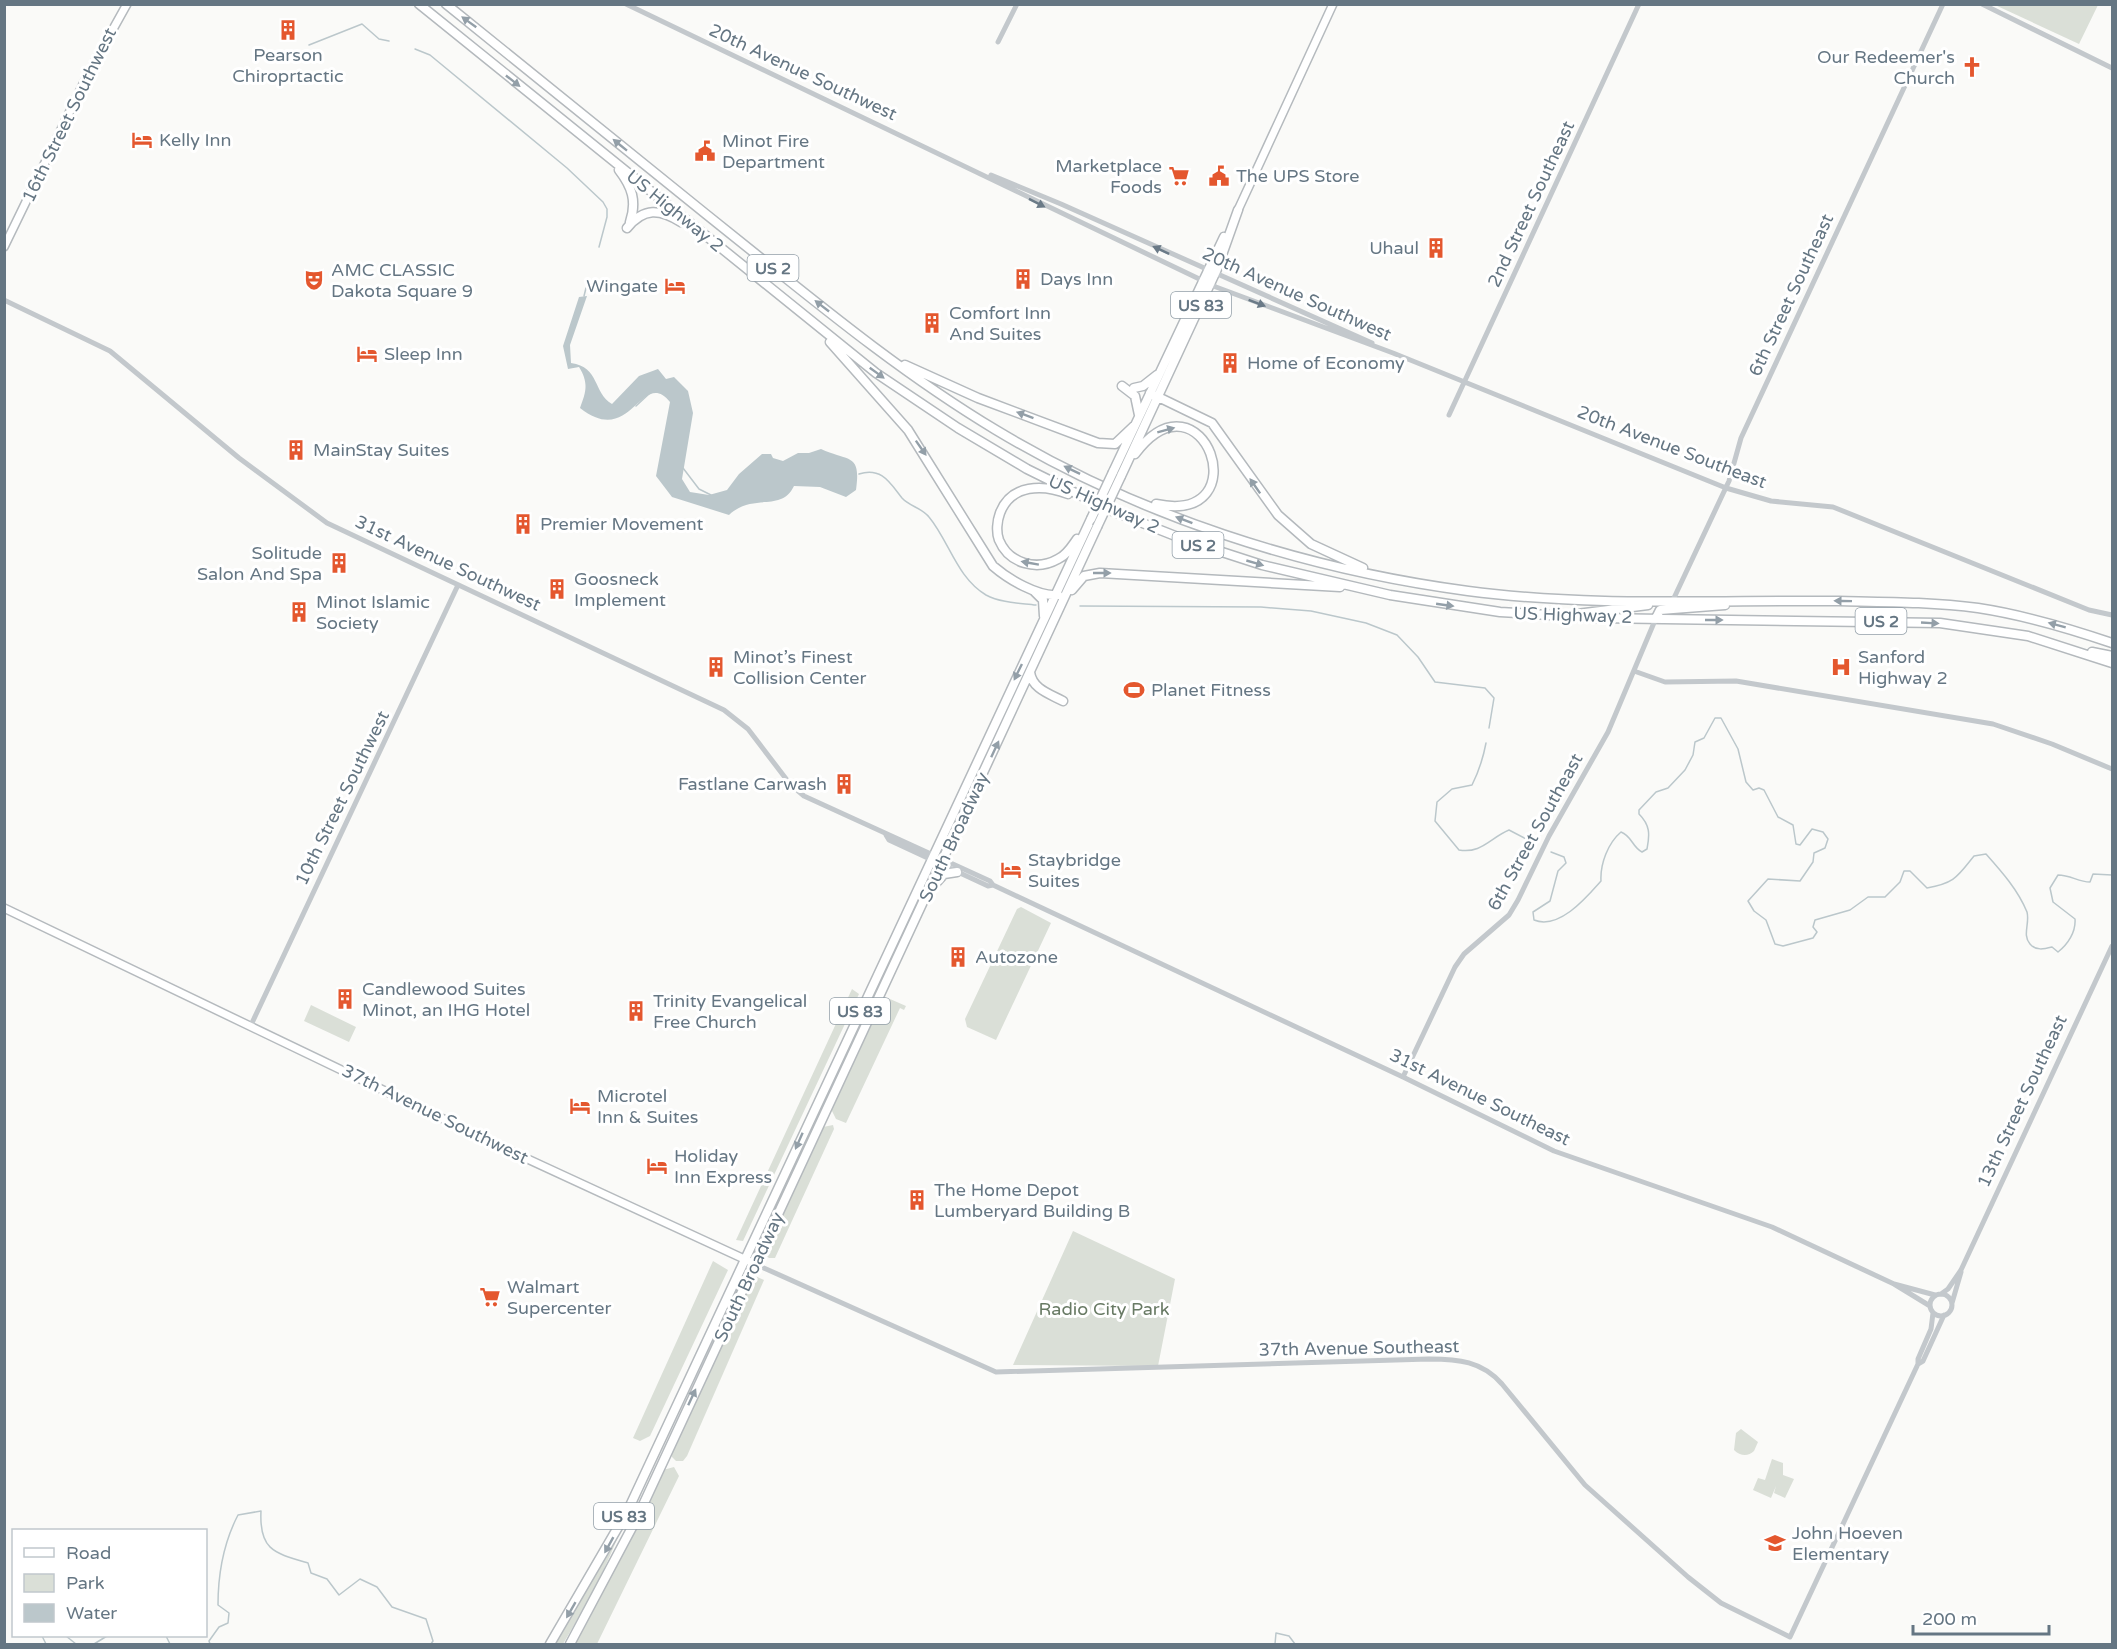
<svg xmlns="http://www.w3.org/2000/svg" width="2117" height="1649" font-family="'Varela Round',sans-serif">
	<style>
		.green { fill: #dadfd7 }
		.water { fill: #bbc7cb }
		.lines { fill: none; stroke-linecap: round; stroke-linejoin: round }
		.stream { stroke: #bbc7cb; stroke-width: 1.5 }
		.major-casing { stroke: #b5babe; stroke-width: 10 }
		.highway-casing { stroke: #b4b9bd; stroke-width: 11 }
		.minor { stroke: #c3c8cc; stroke-width: 5 }
		.major { stroke: #fff; stroke-width: 7 }
		.highway { stroke: #fff; stroke-width: 8 }
		.highway-bridge-casing { stroke: #b4b9bd; stroke-width: 11; stroke-linecap: butt }
		.highway-bridge { stroke: #fff; stroke-width: 8 }
		.oneway { fill: #939fa8 }
		.oneway2 { fill: #6a7a87 }
		.labels { text-anchor: middle; stroke-width: 6; stroke-linejoin: round; paint-order: stroke }
		.shield { fill: #fff; stroke: #939fa8; stroke-width: 1.5 }
		.shield-label { font-size: 16px; font-weight: bold; fill: #657683 }
		.poi-label { font-size: 18px; fill: #657683; stroke: #fff; text-anchor: start }
		.street-label { font-size: 18px; fill: #657683; stroke: #fff }
		.park-label { font-size: 18px; fill: #687a64; stroke: #fff }
	</style>
	<rect width="100%" height="100%" fill="#fafaf8"/>
	<path class="green" d="M1995 5H2098L2079 44Z
		M1021 907 1051 923 996 1040 967 1027 965 1019 1017 909Z
		M852 989 859 994 743 1241 736 1240Z
		M890 999 906 1006 904 1010 900 1008 846 1123 836 1119 831 1109 881 1003Z
		M311 1005 356 1027 349 1042 304 1021Z
		M833 1125 834 1129 775 1258H769L764 1254 823 1127Z
		M1073 1231 1175 1279 1158 1366 1013 1365Z
		M713 1261 728 1270 650 1436 640 1441 633 1438Z
		M755 1276 764 1280 687 1456 683 1461H676L672 1457 671 1453Z
		M1741 1429 1758 1442 1754 1451C1748 1457 1740 1456 1734 1450L1736 1433Z
		M1772 1459 1783 1463V1475L1794 1479 1785 1498 1774 1493 1776 1486 1771 1498 1753 1490 1758 1478 1765 1480Z
		M674 1467 679 1476 597 1644H573L623 1554 663 1470Z
		M623 1523C608 1566 586 1605 563 1644H553Z"/>
	<path class="water" d="M587 296 570 345 571 363C600 367 593 393 612 404L639 376 658 369 666 379 674 377 688 391 693 413 682 479 690 492 709 495 727 490 739 474 762 454H771L773 458 783 461 798 453H809L821 449C850 462 861 453 856 490L846 497 820 487 794 486C781 513 753 492 729 515L672 497 656 476 670 402C641 367 632 449 580 408 586 392 589 383 579 367L568 369 563 346 579 297Z"/>
	<g class="lines">
		<path class="stream" d="M309 45 362 24 379 39 389 41
			M415 49 430 55 567 168 603 202 607 209V217L599 247
			M584 296 586 288
			M636 406 650 393
			M683 468 699 489 711 495
			M859 474C882 467 890 483 902 498 909 506 922 508 929 517 949 541 957 578 986 595 1001 603 1020 603 1036 605
			M1080 606 1261 607 1311 611 1366 623 1397 635 1418 657 1435 682 1485 688 1494 698 1489 728
			M1486 743C1483 759 1479 771 1472 785L1452 789 1437 802 1435 821 1459 850C1481 854 1490 838 1509 830L1536 844
			M1551 852 1564 857 1566 863 1558 871 1550 901 1533 912 1534 920C1559 930 1586 898 1601 881 1600 864 1608 843 1621 832 1632 836 1632 847 1642 852L1647 849C1650 834 1650 825 1639 814V810L1656 792 1668 788 1685 770 1693 755 1695 742 1704 738 1715 718H1721L1738 749 1746 782 1753 790 1759 788 1764 790 1778 817 1793 825 1796 844 1800 845 1812 829 1823 832 1828 839 1825 848 1814 853 1813 862 1800 881 1768 879 1748 901 1754 911 1766 920 1775 944 1783 946 1813 938 1817 932 1813 927 1815 920 1850 910 1868 897H1885L1900 882 1904 871H1910L1927 888C1955 883 1957 877 1974 856L1986 854C2002 872 2018 890 2027 912 2030 923 2022 935 2030 944 2036 951 2044 949 2052 947L2058 952C2068 944 2076 932 2075 919L2053 902 2050 888 2058 875C2071 875 2078 882 2090 882L2093 874 2112 875
			M42 1636 46 1644
			M66 1636 76 1644
			M166 1636 170 1644
			M94 1644 107 1636
			M210 1644 209 1641 219 1627 228 1623 229 1613 218 1605C218 1575 224 1542 238 1515L261 1511C259 1550 274 1553 308 1563L311 1573 327 1579 339 1595 360 1579 377 1587 392 1607 426 1619 433 1641 431 1644
			M1275 1644 1276 1633 1289 1636 1295 1644"/>
		<g class="major-casing">
			<path id="major" d="M1238 210 1333 4
				M4 247 88 74 127 4
				M4 908 508 1150 755 1264"/>
		</g>
		<g class="highway-casing">
			<path id="highway" d="M419 4 876 373 958 428 1027 469 1112 511 1188 541 1262 565 1390 595 1500 612 1597 618 1940 623 2028 636 2112 663
				M446 4C550 88 653 172 757 255 834 317 911 379 996 430 1139 516 1303 569 1468 591 1590 607 1715 600 1839 601 1885 602 1932 602 1978 608 2024 615 2068 628 2112 643
				M619 170C632 187 637 201 630 222
				M627 228C644 207 660 209 681 222
				M830 342 908 430 993 566C1008 579 1038 597 1058 595
				M905 365 978 398 1098 443 1115 444 1134 426
				M1122 386 1135 396 1139 415
				M1134 388 1143 386 1157 375
				M1150 393 1212 423 1278 515 1311 544 1363 568
				M1135 454C1203 364 1261 526 1156 504
				M1113 472 1224 237
				M1121 476 1217 269 1238 210
				M1068 494C1043 484 1011 484 1000 513 997 521 996 532 999 540 1009 564 1037 571 1058 559 1067 555 1072 546 1077 539
				M1072 590 1084 576 1100 573 1340 587
				M1034 591 1043 600 1044 616
				M1577 614 1648 605
				M1656 618 1660 610 1725 605
				M2092 652 2112 656
				M1030 672C1032 689 1050 694 1063 701
				M935 884 944 874 957 872
				M550 1644 628 1510 1091 519
				M570 1644 637 1518 1097 527"/>
		</g>
		<path class="minor" d="M626 4 1216 287 1393 353 1726 488 1771 501 1833 507 2089 610 2112 615
			M1982 4 2112 68
			M998 42 1017 4
			M991 175 1061 204 1372 343
			M4 300 110 351 239 458 327 523 724 710 748 729 790 784 804 796 990 881 993 885 1403 1077 1554 1151 1772 1227 1894 1284 1930 1306
			M1449 415 1639 4
			M1673 600 1729 481 1741 438 1943 4
			M1634 671 1665 682 1736 681 1993 724 2052 744 2112 769
			M886 835 889 840 988 886 993 885
			M251 1025 458 585
			M1403 1077 1455 967 1464 954 1509 915 1518 900 1549 836 1608 732 1656 618
			M755 1264 996 1372 1429 1359C1458 1359 1482 1361 1502 1384L1585 1485 1688 1577 1721 1603 1790 1637 1918 1364 1923 1361 1944 1315
			M1894 1284 1935 1295
			M1941 1294 1948 1289 1961 1270 2112 946
			M1930 1305a11 11 0 1 1 22 0a11 11 0 1 1-22 0Z
			M1952 1303 1961 1272
			M1918 1364V1359L1931 1329 1933 1313"/>
		<use href="#major" class="major"/>
		<use href="#highway" class="highway"/>
		<g class="highway-bridge-casing">
			<path id="highway-bridge" d="M1091 519 1113 472
				M1097 527 1121 476"/>
		</g>
		<use href="#highway-bridge" class="highway-bridge"/>
	</g>
	<defs><path id="oneway-solid" d="M-6-.8H1V-3.2L6.5 0L1 3.2V.8H-6Z" transform="scale(1.5)"/></defs>
	<g class="oneway">
		<use href="#oneway-solid" transform="translate(469 22) rotate(-144)"/>
		<use href="#oneway-solid" transform="translate(513 81) rotate(38)"/>
		<use href="#oneway-solid" transform="translate(620 145) rotate(-141)"/>
		<use href="#oneway-solid" transform="translate(822 306) rotate(-142)"/>
		<use href="#oneway-solid" transform="translate(877 373) rotate(36)"/>
		<use href="#oneway-solid" transform="translate(1025 415) rotate(-160)"/>
		<use href="#oneway-solid" transform="translate(1166 430) rotate(-15)"/>
		<use href="#oneway-solid" transform="translate(921 448) rotate(55)"/>
		<use href="#oneway-solid" transform="translate(1072 470) rotate(-154)"/>
		<use href="#oneway-solid" transform="translate(1255 486) rotate(-125)"/>
		<use href="#oneway-solid" transform="translate(1184 520) rotate(-159)"/>
		<use href="#oneway-solid" transform="translate(1030 563) rotate(-170)"/>
		<use href="#oneway-solid" transform="translate(1255 563) rotate(16)"/>
		<use href="#oneway-solid" transform="translate(1102 573)"/>
		<use href="#oneway-solid" transform="translate(1843 601) rotate(-179)"/>
		<use href="#oneway-solid" transform="translate(1445 605) rotate(8)"/>
		<use href="#oneway-solid" transform="translate(1714 620)"/>
		<use href="#oneway-solid" transform="translate(1930 623) rotate(3)"/>
		<use href="#oneway-solid" transform="translate(2057 625) rotate(-165)"/>
		<use href="#oneway-solid" transform="translate(1018 672) rotate(116)"/>
		<use href="#oneway-solid" transform="translate(995 749) rotate(-65)"/>
		<use href="#oneway-solid" transform="translate(799 1141) rotate(114)"/>
		<use href="#oneway-solid" transform="translate(692 1397) rotate(-65)"/>
		<use href="#oneway-solid" transform="translate(609 1545) rotate(119)"/>
		<use href="#oneway-solid" transform="translate(571 1610) rotate(120)"/>
	</g>
	<g class="oneway2">
		<use href="#oneway-solid" transform="translate(1037 203) rotate(27)"/>
		<use href="#oneway-solid" transform="translate(1161 250) rotate(-155)"/>
		<use href="#oneway-solid" transform="translate(1257 303) rotate(21)"/>
	</g>
	<defs>
		<g id="building-bare" transform="scale(1.62)"><path d="M-4-6H4V6H1V3H-1V6H-4ZM-2.5-4.3h1.7v1.8h-1.7ZM.8-4.3h1.7v1.8H.8ZM-2.5-1h1.7V.8h-1.7ZM.8-1h1.7V.8H.8Z" fill="#e4572e" stroke="#fff" stroke-width="2.5" paint-order="stroke"/></g>
		<g id="church-bare" transform="scale(1.62)"><path d="M-1.2-6h2.4v3.5h3.3v2.4h-3.3V6h-2.4V-.1h-3.3v-2.4h3.3Z" fill="#e4572e" stroke="#fff" stroke-width="2.5" paint-order="stroke"/></g>
		<g id="hotel-bare" transform="scale(1.62)"><path d="M-6-4.5h1.5V1H6V5H4.5V3h-9V5H-6ZM-4 0a1.8 1.8 0 1 1 3.6 0ZM.5 0V-2.5h3Q6-2.5 6 0Z" fill="#e4572e" stroke="#fff" stroke-width="2.5" paint-order="stroke"/></g>
		<g id="civic-bare" transform="scale(1.62)"><path d="M-.6-6.5H3V-4.5H.6V-3L4-1V1h2V6H-6V1h2V-1L-.6-3ZM-1.2 2.5V6h2.4V2.5Z" fill="#e4572e" stroke="#fff" stroke-width="2.5" paint-order="stroke"/></g>
		<g id="supermarket-bare" transform="scale(1.62)"><path d="M-6-5.5h2.5l.6 2H6L4.5 2H-2.5L-4.4-4H-6ZM-1.5 3.2a1.3 1.3 0 1 0 .1 0ZM3 3.2a1.3 1.3 0 1 0 .1 0Z" fill="#e4572e" stroke="#fff" stroke-width="2.5" paint-order="stroke"/></g>
		<g id="theatre-bare" transform="scale(1.62)"><path d="M-5-5.5Q0-4 5-5.5V0Q5 5 0 6Q-5 5-5 0ZM-3.3-2.5H-1v1.5H-3.3ZM1-2.5H3.3v1.5H1ZM-2.8 1Q0 5.5 2.8 1Z" fill="#e4572e" stroke="#fff" stroke-width="2.5" paint-order="stroke"/></g>
		<g id="hospital-bare" transform="scale(1.62)"><path d="M-5-5h3v3.5h4V-5h3V5h-3V1.5h-4V5h-3Z" fill="#e4572e" stroke="#fff" stroke-width="2.5" paint-order="stroke"/></g>
		<g id="stadium-bare" transform="scale(1.62)"><path d="M0-5a6.5 5 0 1 0 0 10a6.5 5 0 1 0 0-10ZM-3.5-1.8h7v3.6h-7Z" fill="#e4572e" stroke="#fff" stroke-width="2.5" paint-order="stroke"/></g>
		<g id="school-bare" transform="scale(1.62)"><path d="M0-5L7-2L0 1L-7-2ZM-4 1L0 2.5L4 1V4Q0 6-4 4Z" fill="#e4572e" stroke="#fff" stroke-width="2.5" paint-order="stroke"/></g>
	</defs>
	<g fill-rule="evenodd">
		<use href="#building-bare" x="288" y="30"/>
		<use href="#church-bare" x="1972" y="67"/>
		<use href="#hotel-bare" x="142" y="140"/>
		<use href="#civic-bare" x="705" y="151"/>
		<use href="#supermarket-bare" x="1179" y="176"/>
		<use href="#civic-bare" x="1219" y="176"/>
		<use href="#building-bare" x="1436" y="248"/>
		<use href="#building-bare" x="1023" y="279"/>
		<use href="#theatre-bare" x="314" y="280"/>
		<use href="#hotel-bare" x="675" y="286"/>
		<use href="#building-bare" x="932" y="323"/>
		<use href="#hotel-bare" x="367" y="354"/>
		<use href="#building-bare" x="1230" y="363"/>
		<use href="#building-bare" x="296" y="450"/>
		<use href="#building-bare" x="523" y="524"/>
		<use href="#building-bare" x="339" y="563"/>
		<use href="#building-bare" x="557" y="589"/>
		<use href="#building-bare" x="299" y="612"/>
		<use href="#building-bare" x="716" y="667"/>
		<use href="#hospital-bare" x="1841" y="667"/>
		<use href="#stadium-bare" x="1134" y="690"/>
		<use href="#building-bare" x="844" y="784"/>
		<use href="#hotel-bare" x="1011" y="870"/>
		<use href="#building-bare" x="958" y="957"/>
		<use href="#building-bare" x="345" y="999"/>
		<use href="#building-bare" x="636" y="1011"/>
		<use href="#hotel-bare" x="580" y="1106"/>
		<use href="#hotel-bare" x="657" y="1166"/>
		<use href="#building-bare" x="917" y="1200"/>
		<use href="#supermarket-bare" x="490" y="1297"/>
		<use href="#school-bare" x="1775" y="1543"/>
	</g>
	<g class="labels">
		<g class="shield">
			<rect x="747.5" y="255" width="51" height="26" rx="4.5"/>
			<rect x="1171" y="292" width="60" height="26" rx="4.5"/>
			<rect x="1172.5" y="532" width="51" height="26" rx="4.5"/>
			<rect x="1855.5" y="608" width="51" height="26" rx="4.5"/>
			<rect x="830" y="998" width="60" height="26" rx="4.5"/>
			<rect x="594" y="1503" width="60" height="26" rx="4.5"/>
		</g>
		<g class="shield-label">
			<text x="773" y="274">US 2</text>
			<text x="1201" y="311">US 83</text>
			<text x="1198" y="551">US 2</text>
			<text x="1881" y="627">US 2</text>
			<text x="860" y="1017">US 83</text>
			<text x="624" y="1522">US 83</text>
		</g>
		<g class="poi-label">
			<text x="288" y="61" text-anchor="middle">Pearson<tspan x="288" dy="21">Chiroprtactic</tspan></text>
			<text x="1955" y="63" text-anchor="end">Our Redeemer's<tspan x="1955" dy="21">Church</tspan></text>
			<text x="159" y="146">Kelly Inn</text>
			<text x="722" y="147">Minot Fire<tspan x="722" dy="21">Department</tspan></text>
			<text x="1162" y="172" text-anchor="end">Marketplace<tspan x="1162" dy="21">Foods</tspan></text>
			<text x="1236" y="182">The UPS Store</text>
			<text x="1419" y="254" text-anchor="end">Uhaul</text>
			<text x="331" y="276">AMC CLASSIC<tspan x="331" dy="21">Dakota Square 9</tspan></text>
			<text x="1040" y="285">Days Inn</text>
			<text x="658" y="292" text-anchor="end">Wingate</text>
			<text x="949" y="319">Comfort Inn<tspan x="949" dy="21">And Suites</tspan></text>
			<text x="384" y="360">Sleep Inn</text>
			<text x="1247" y="369">Home of Economy</text>
			<text x="313" y="456">MainStay Suites</text>
			<text x="540" y="530">Premier Movement</text>
			<text x="322" y="559" text-anchor="end">Solitude<tspan x="322" dy="21">Salon And Spa</tspan></text>
			<text x="574" y="585">Goosneck<tspan x="574" dy="21">Implement</tspan></text>
			<text x="316" y="608">Minot Islamic<tspan x="316" dy="21">Society</tspan></text>
			<text x="733" y="663">Minot’s Finest<tspan x="733" dy="21">Collision Center</tspan></text>
			<text x="1858" y="663">Sanford<tspan x="1858" dy="21">Highway 2</tspan></text>
			<text x="1151" y="696">Planet Fitness</text>
			<text x="827" y="790" text-anchor="end">Fastlane Carwash</text>
			<text x="1028" y="866">Staybridge<tspan x="1028" dy="21">Suites</tspan></text>
			<text x="975" y="963">Autozone</text>
			<text x="362" y="995">Candlewood Suites<tspan x="362" dy="21">Minot, an IHG Hotel</tspan></text>
			<text x="653" y="1007">Trinity Evangelical<tspan x="653" dy="21">Free Church</tspan></text>
			<text x="597" y="1102">Microtel<tspan x="597" dy="21">Inn &amp; Suites</tspan></text>
			<text x="674" y="1162">Holiday<tspan x="674" dy="21">Inn Express</tspan></text>
			<text x="934" y="1196">The Home Depot<tspan x="934" dy="21">Lumberyard Building B</tspan></text>
			<text x="507" y="1293">Walmart<tspan x="507" dy="21">Supercenter</tspan></text>
			<text x="1792" y="1539">John Hoeven<tspan x="1792" dy="21">Elementary</tspan></text>
		</g>
		<g class="street-label">
			<text transform="translate(803 72) rotate(25)" y="6">20th Avenue Southwest</text>
			<text transform="translate(69 115) rotate(-64)" y="6">16th Street Southwest</text>
			<text transform="translate(1531 204) rotate(-65)" y="6">2nd Street Southeast</text>
			<text transform="translate(675 211) rotate(39)" y="6">US Highway 2</text>
			<text transform="translate(1297 294) rotate(24)" y="6">20th Avenue Southwest</text>
			<text transform="translate(1791 295) rotate(-65)" y="6">6th Street Southeast</text>
			<text transform="translate(1672 447) rotate(21)" y="6">20th Avenue Southeast</text>
			<text transform="translate(1104 504) rotate(24)" y="6">US Highway 2</text>
			<text transform="translate(448 563) rotate(25)" y="6">31st Avenue Southwest</text>
			<text transform="translate(1573 615) rotate(2)" y="6">US Highway 2</text>
			<text transform="translate(342 798) rotate(-64)" y="6">10th Street Southwest</text>
			<text transform="translate(1535 832) rotate(-61)" y="6">6th Street Southeast</text>
			<text transform="translate(954 837) rotate(-65)" y="6">South Broadway</text>
			<text transform="translate(1480 1097) rotate(26)" y="6">31st Avenue Southeast</text>
			<text transform="translate(2022 1101) rotate(-65)" y="6">13th Street Southeast</text>
			<text transform="translate(435 1114) rotate(26)" y="6">37th Avenue Southwest</text>
			<text transform="translate(749 1277) rotate(-65)" y="6">South Broadway</text>
			<text transform="translate(1359 1348) rotate(-1)" y="6">37th Avenue Southeast</text>
		</g>
		<g class="park-label">
			<text x="1104" y="1315">Radio City Park</text>
		</g>
	</g>
	<rect width="2117" height="1649" fill="none" stroke="#657683" stroke-width="12"/>
	<rect x="12" y="1529" width="195" height="108" fill="#ffffff" stroke="#c1c8cd" stroke-width="1.5"/>
	<rect x="24" y="1548" width="30" height="9" fill="#ffffff" stroke="#c1c8cd" stroke-width="1.5"/>
	<text x="66" y="1559" font-size="18" fill="#657683">Road</text>
	<rect x="24" y="1574" width="30" height="18" fill="#dadfd7" stroke="#c1c8cd" stroke-width="1.5"/>
	<text x="66" y="1589" font-size="18" fill="#657683">Park</text>
	<rect x="24" y="1604" width="30" height="18" fill="#bbc7cb" stroke="#c1c8cd" stroke-width="1.5"/>
	<text x="66" y="1619" font-size="18" fill="#657683">Water</text>
	<path d="M1913 1625v9h136v-9" fill="none" stroke="#657683" stroke-width="3"/>
	<text x="1922" y="1625" font-size="18" fill="#657683" stroke="#ffffff" stroke-width="4.5" paint-order="stroke">200 m</text>
</svg>
